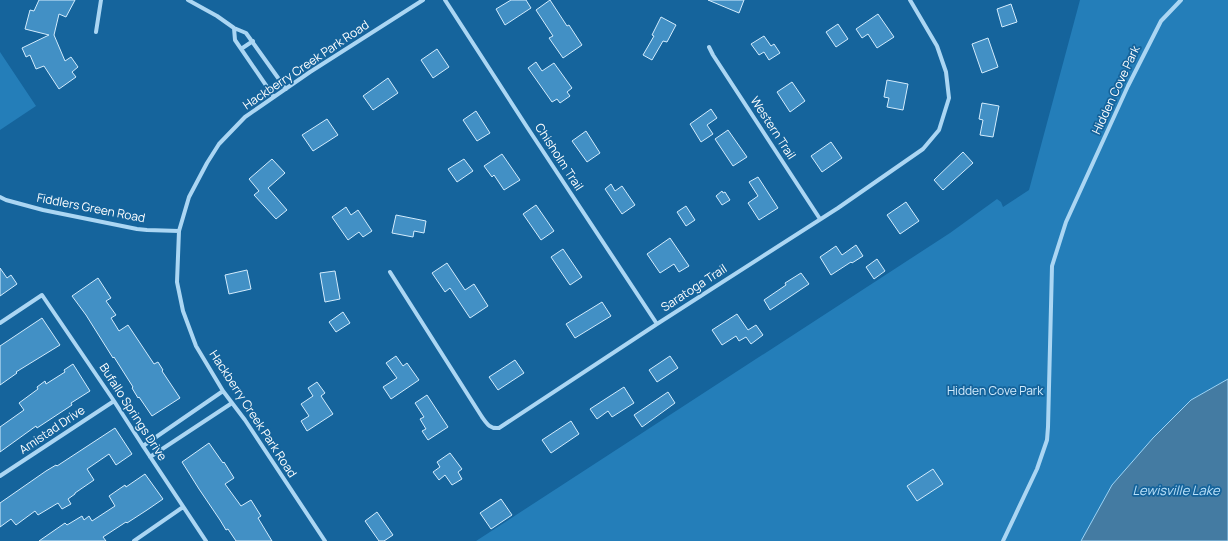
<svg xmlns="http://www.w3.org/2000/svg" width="1228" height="541" font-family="Manrope,sans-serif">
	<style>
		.green { fill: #247eb9 }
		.water { fill: #447ba2; stroke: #9dd4f6 }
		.building { fill: #4290c5; stroke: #d3ecfd }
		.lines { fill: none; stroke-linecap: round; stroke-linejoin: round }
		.minor { stroke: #abd6f3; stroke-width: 4 }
		.labels { text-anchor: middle; stroke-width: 3.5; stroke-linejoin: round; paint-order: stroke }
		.street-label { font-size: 12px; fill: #fff; stroke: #15649c }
		.park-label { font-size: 12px; fill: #d3ecfd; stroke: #15649c }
		.water-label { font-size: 13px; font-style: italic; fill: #b8e0f9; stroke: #15649c }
	</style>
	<rect width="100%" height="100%" fill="#15649c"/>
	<path class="green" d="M1080 0H1228V379L1191 400 1112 485 1081 541H476L950 233 997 199 1001 202 1003 207 1029 190Z
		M0 52 36 106 0 130Z"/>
	<path class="water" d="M1228 379V541H1081L1112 485 1153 438 1191 400Z"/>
	<path class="building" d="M39 0H75L66 17 59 14 54 35 65 61 71 57 78 67 72 72 76 77 59 89 44 66 36 69 30 55 26 57 22 48 49 35 25 29 30 10 34 11Z
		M511 0H526L531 8 505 25 496 9Z
		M550 0 567 26 569 25 582 45 563 58 549 38 553 36 536 10Z
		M708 0H744L739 13Z
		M1011 4 1017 22 1002 27 997 9Z
		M878 14 894 37 877 48 868 34 862 38 856 29Z
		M661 17 676 25 667 42 663 41 652 60 643 55 654 36 652 35Z
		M838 24 848 39 836 47 826 32Z
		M764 36 771 46 774 44 780 53 769 60 764 52 759 55 751 44Z
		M988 38 998 67 982 73 972 44Z
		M437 49 449 67 433 78 421 60Z
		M536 62 542 71 554 63 572 88 567 92 570 96 560 103 557 99 552 102 528 68Z
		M388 78 398 93 373 110 363 96Z
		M887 80 908 84 903 110 887 107 889 98 884 97Z
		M792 82 805 101 790 112 777 92Z
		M982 103 999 106 993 137 980 135 983 120 979 119Z
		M711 109 717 118 707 125 713 134 701 142 690 124Z
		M476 111 490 133 477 141 463 120Z
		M327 119 338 135 313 151 302 135Z
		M728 130 747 157 733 166 715 139Z
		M586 131 600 153 587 162 572 141Z
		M831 142 842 158 822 172 811 156Z
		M963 152 973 163 943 190 934 180Z
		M502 154 520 180 504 190 494 175 492 177 484 166Z
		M272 159 285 173 268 188 287 210 276 219 254 195 259 191 249 179Z
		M464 159 473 171 457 182 448 169Z
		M758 177 778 208 759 220 748 203 758 196 749 182Z
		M611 184 615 191 622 186 635 205 622 214 605 189Z
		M722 191 723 193 725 192 730 200 722 205 716 196Z
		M906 202 919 221 900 234 887 215Z
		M536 205 554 231 541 240 523 214Z
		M686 206 695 220 686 226 677 212Z
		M346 207 351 215 358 210 372 231 363 237 359 232 348 240 332 217Z
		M396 215 426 221 424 233 414 231 413 237 392 233Z
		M670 238 689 266 679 272 674 264 660 273 647 254Z
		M856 245 863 256 852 263 851 262 831 275 820 257 836 246 842 255Z
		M563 249 582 277 570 285 551 257Z
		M877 259 885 271 874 279 866 267Z
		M447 263 465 290 474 284 488 306 470 318 450 288 445 292 432 273Z
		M0 268 7 278 11 275 17 284 0 296Z
		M247 270 251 289 229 294 225 275Z
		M335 271 340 299 325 302 320 273Z
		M801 273 809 284 770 310 764 300 786 285 785 283Z
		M98 278 111 298 106 301 116 315 111 318 119 331 128 325 154 364 158 362 163 370 162 371 180 398 152 416 139 397 138 398 132 388 133 387 114 357 113 358 86 315 72 296Z
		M602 302 611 316 575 338 566 324Z
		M343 312 350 323 336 332 329 322Z
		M737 314 748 330 756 325 763 335 751 344 746 337 739 341 736 336 722 345 712 330Z
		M42 318 60 345 16 372 17 373 0 385V346Z
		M396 356 403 366 407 363 419 380 391 399 383 387 397 378 386 363Z
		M670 356 678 368 657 382 649 370Z
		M515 360 524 373 498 390 489 377Z
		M73 364 90 391 71 403 72 405 37 428 36 426 0 452V427L24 410 19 403 38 389 37 387 45 381 46 384 65 372 64 370Z
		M317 382 325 393 321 396 333 414 307 431 301 421 309 416 301 404 313 396 308 388Z
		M624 387 634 403 612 417 608 411 597 419 590 409Z
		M668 392 675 403 642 427 634 415Z
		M427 395 448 427 428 440 422 431 426 429 420 419 424 417 415 403Z
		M571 421 579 434 551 453 542 440Z
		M115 428 132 454 116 465 109 454 87 469 94 480 75 493V494L68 499 71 504 62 509 58 503 38 515 35 511 16 525 11 519 0 527V503L46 471 56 465 57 466Z
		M209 443 223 463 224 462 234 478 225 484 241 506 251 500 261 516 258 518 272 541H236L228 529 226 530 220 520 199 489 182 462Z
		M450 453 462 469 458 472 462 479 452 485 445 475 439 480 433 472 440 467 437 462Z
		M933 469 943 484 917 501 907 486Z
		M145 474 163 499 147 510 127 523 126 522 103 537 106 541H39L65 523 67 525 82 516 84 520 89 516 92 521 115 506 109 496 125 485 126 487Z
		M501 499 512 515 491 529 480 513Z
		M377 512 393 535 384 541H379L365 521Z"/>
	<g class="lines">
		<path class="minor" d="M188 0 217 16 234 28 246 33 286 89
			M445 0 527 127 657 324
			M234 28 235 40 274 97
			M96 32 101 0
			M709 47 713 55 820 219
			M241 49 253 41
			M0 197 6 200 43 210 137 229 147 230 179 231
			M390 272 482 417C487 424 490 429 499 428L657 324 838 208 923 149 939 130 949 98 946 72 937 46 910 0
			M0 323 42 295 114 401 143 446 206 541
			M143 446 223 391
			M150 457 232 403
			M0 476 114 401
			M134 541 183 507
			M325 541 245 420 223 391 196 346 183 311 177 282 179 231 189 197 207 163 219 144 245 117 310 72 423 0
			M1003 541 1037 469 1047 440 1048 427 1052 266 1066 222 1128 86 1161 21 1181 0"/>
	</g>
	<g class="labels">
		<g class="street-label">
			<text transform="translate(306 65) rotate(-34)" y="4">Hackberry Creek Park Road</text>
			<text transform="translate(1116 90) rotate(-65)" y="4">Hidden Cove Park</text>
			<text transform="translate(773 128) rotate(57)" y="4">Western Trail</text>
			<text transform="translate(559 157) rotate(57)" y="4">Chisholm Trail</text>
			<text transform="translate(91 208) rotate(11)" y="4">Fiddlers Green Road</text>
			<text transform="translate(694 288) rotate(-33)" y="4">Saratoga Trail</text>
			<text transform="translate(133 412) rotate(57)" y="4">Bufallo Springs Drive</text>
			<text transform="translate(253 414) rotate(57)" y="4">Hackberry Creek Park Road</text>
			<text transform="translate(52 430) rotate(-34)" y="4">Amistad Drive</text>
		</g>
		<g class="park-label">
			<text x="995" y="395">Hidden Cove Park</text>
		</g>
		<g class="water-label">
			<text x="1176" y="495">Lewisville Lake</text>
		</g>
	</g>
</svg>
